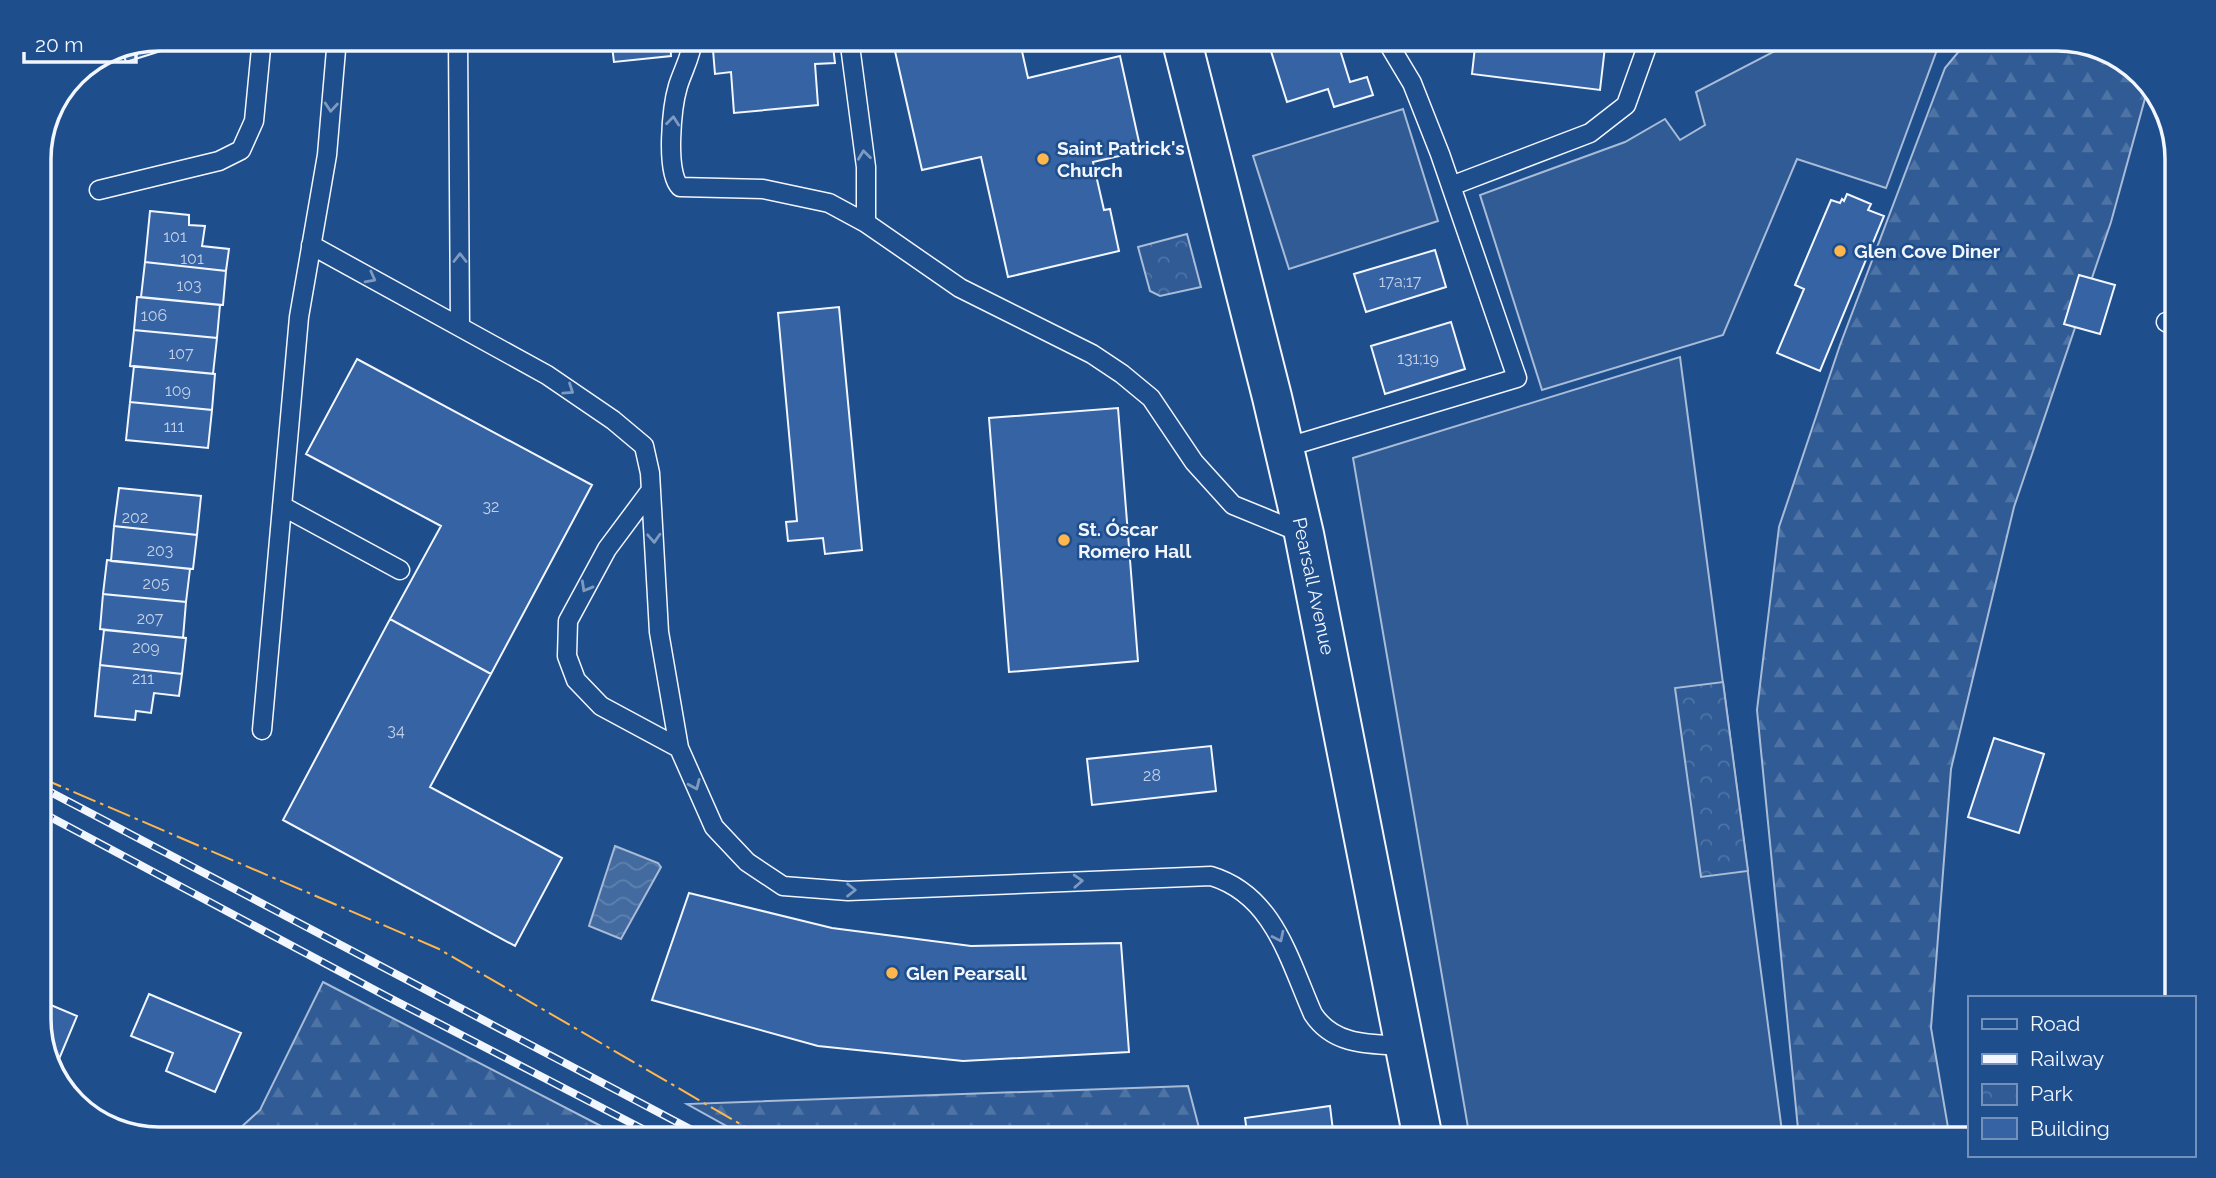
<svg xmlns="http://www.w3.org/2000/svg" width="2216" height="1178" font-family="Raleway,sans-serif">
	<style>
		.built { fill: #305b95; stroke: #a8bbd7; stroke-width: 2 }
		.forest { fill: url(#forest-firs); stroke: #a8bbd7; stroke-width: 2 }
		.park { fill: url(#park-crowns); stroke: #a8bbd7; stroke-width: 2 }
		.water { fill: url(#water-waves); stroke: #a8bbd7; stroke-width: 2 }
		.building { fill: #3563a3; stroke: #f2f6ff; stroke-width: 2 }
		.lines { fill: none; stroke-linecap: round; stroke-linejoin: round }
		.service-casing { stroke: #f2f6ff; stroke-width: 21 }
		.tertiary-casing { stroke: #f2f6ff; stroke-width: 42 }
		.service { stroke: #1f4e8c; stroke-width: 18 }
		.tertiary { stroke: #1f4e8c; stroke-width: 38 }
		.rail-casing { stroke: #f2f6ff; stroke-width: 8 }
		.rail { stroke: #1f4e8c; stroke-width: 5; stroke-dasharray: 16; stroke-linecap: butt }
		.power { stroke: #ffb74d; stroke-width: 2; stroke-dasharray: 24 5 3.5 5; stroke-linecap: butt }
		.oneway { stroke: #7e9ac0 }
		.poi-dot { fill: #ffb74d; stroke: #1f4e8c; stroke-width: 2.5 }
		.labels { text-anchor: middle; stroke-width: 5; stroke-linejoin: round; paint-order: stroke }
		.number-label { font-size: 16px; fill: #c3d1e8 }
		.poi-label { font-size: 19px; font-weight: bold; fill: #f2f6ff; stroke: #1f4e8c; text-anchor: start }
		.street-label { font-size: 19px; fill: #f2f6ff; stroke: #1f4e8c }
		.rim { fill: none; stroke: #f2f6ff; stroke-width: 3.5 }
	</style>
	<defs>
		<pattern id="forest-firs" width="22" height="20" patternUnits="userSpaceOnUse" patternTransform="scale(1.75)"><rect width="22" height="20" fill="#305b95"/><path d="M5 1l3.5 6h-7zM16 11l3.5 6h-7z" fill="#4e73a5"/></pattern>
		<pattern id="park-crowns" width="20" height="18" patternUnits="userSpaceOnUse" patternTransform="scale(1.75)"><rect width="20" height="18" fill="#305b95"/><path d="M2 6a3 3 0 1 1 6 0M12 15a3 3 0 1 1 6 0" fill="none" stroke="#4e73a5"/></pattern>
		<pattern id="water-waves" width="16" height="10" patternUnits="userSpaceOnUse" patternTransform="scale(1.75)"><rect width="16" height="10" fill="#446ba0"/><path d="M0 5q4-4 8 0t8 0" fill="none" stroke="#5f81ae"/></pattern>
	</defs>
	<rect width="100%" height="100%" fill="#1f4e8c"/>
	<path class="built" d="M1800 38 1941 39 1886 188 1797 159 1723 335 1542 390 1480 195 1625 142 1665 119 1680 140 1705 125 1696 92Z
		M1403 109 1438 221 1289 269 1253 156Z
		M1680 357 1783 1139H1470L1353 458Z"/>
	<path class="forest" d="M1969 39H2058L2111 51 2149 84 2111 222 2014 507 1951 769 1931 1028 1950 1139H1799L1757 710 1779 527 1840 345 1945 68Z
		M323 982 626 1139H228L260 1110Z
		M1188 1086 1202 1139H750L687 1104Z"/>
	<path class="park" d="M1187 234 1201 287 1160 296 1150 291 1138 247Z
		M1723 682 1748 871 1701 877 1675 688Z"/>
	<path class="water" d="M615 846 658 863 661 867 621 939 589 926Z"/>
	<path class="building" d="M158 38H181L183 44 126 62 121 46Z
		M611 38H670L671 56 614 62Z
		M712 38H832L835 63 815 64 818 105 734 113 731 72 715 74Z
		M892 38H1019L1028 78 1120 56 1141 151 1093 162 1104 210 1110 209 1119 251 1008 277 981 157 922 170Z
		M1289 38H1320L1322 44 1337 40 1350 82 1367 77 1373 95 1334 107 1328 89 1287 102 1269 45Z
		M1476 38H1606L1600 90 1472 74Z
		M1847 194 1871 204 1868 210 1884 216 1820 371 1777 353 1804 289 1795 285 1831 200 1840 203 1842 199 1844 201Z
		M150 211 189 215V225L205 226 202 246 229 249 226 271 145 262Z
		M1435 250 1446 287 1366 312 1354 274Z
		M145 262 226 271 223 305 141 297Z
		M2079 275 2115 285 2100 334 2064 324Z
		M137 297 220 305 217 338 134 330Z
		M839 307 862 550 825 554 823 538 788 541 786 522 797 521 778 313Z
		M1451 322 1465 369 1385 394 1371 346Z
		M134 330 217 338 213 374 130 366Z
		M357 359 592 485 491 674 390 619 441 526 306 454Z
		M134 366 215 374 212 410 130 402Z
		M130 402 212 410 208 448 126 440Z
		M1118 408 1138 661 1009 672 989 418Z
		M119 488 201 496 197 535 114 526Z
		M114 526 197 535 193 569 111 561Z
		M107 560 190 569 186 602 103 594Z
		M103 594 186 602 183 638 100 629Z
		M390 619 491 674 430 787 562 858 515 946 283 820Z
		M104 630 186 638 182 674 100 665Z
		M100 665 182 674 179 696 154 693 151 713 136 711 135 720 95 716Z
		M1994 738 2044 754 2019 833 1968 817Z
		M1211 746 1216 791 1092 805 1087 759Z
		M689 893 832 928 971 946 1121 943 1129 1052 963 1061 818 1046 652 1000Z
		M149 994 241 1033 215 1092 166 1071 173 1053 131 1036Z
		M39 1000 77 1016 54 1071 39 1028Z
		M1330 1106 1334 1139H1248L1245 1118Z"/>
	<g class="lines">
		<g class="service-casing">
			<path id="service" d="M458 38 460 326
				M693 38C692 55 683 70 678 86 672 106 665 172 680 187L763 189 829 203 866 223 960 288 1092 354 1122 374 1151 398 1194 462 1233 505 1304 534
				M849 38 866 167V223
				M1451 186 1590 133 1626 105 1650 38
				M99 190 219 161 241 150 254 121 262 38
				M311 245 547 375 613 420 644 446 650 473 659 632 679 748 714 827 747 862 783 886 848 891 1211 876C1274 895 1289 960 1313 1014 1334 1046 1370 1044 1405 1046
				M2166 322 2177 328
				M1284 448 1517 378 1440 154 1412 83 1385 38
				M651 490 607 549 568 621 567 656 576 680 601 706 679 748
				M282 506 400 570
				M262 730 299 317 327 155 337 38"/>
		</g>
		<g class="tertiary-casing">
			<path id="tertiary" d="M1181 38 1272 397 1304 534 1423 1139"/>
		</g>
		<use href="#service" class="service"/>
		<use href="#tertiary" class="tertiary"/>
		<g class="rail-casing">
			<path id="rail" d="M39 786 709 1139
				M39 811 386 996 662 1139"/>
		</g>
		<use href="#rail" class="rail"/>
		<path class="power" d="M39 777 439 949 766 1139"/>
	</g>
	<defs><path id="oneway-chevron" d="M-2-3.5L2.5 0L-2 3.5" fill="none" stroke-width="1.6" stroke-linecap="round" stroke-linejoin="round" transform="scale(1.75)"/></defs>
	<g class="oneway">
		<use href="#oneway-chevron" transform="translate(331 107) rotate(95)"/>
		<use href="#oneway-chevron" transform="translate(673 121) rotate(-84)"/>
		<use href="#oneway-chevron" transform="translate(864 155) rotate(-97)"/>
		<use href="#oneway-chevron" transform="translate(460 258) rotate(-90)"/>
		<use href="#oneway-chevron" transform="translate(371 278) rotate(28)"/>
		<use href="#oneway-chevron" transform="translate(569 390) rotate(34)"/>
		<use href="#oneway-chevron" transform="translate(654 538) rotate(87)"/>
		<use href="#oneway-chevron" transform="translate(586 587) rotate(119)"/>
		<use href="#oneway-chevron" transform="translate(695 785) rotate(66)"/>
		<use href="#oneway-chevron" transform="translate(1078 881) rotate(-3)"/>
		<use href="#oneway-chevron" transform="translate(851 890)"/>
		<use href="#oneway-chevron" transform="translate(1279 937) rotate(64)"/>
	</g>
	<g class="poi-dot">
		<circle cx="1043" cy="159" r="7"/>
		<circle cx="1840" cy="251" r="7"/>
		<circle cx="1064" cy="540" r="7"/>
		<circle cx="892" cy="973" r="7"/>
	</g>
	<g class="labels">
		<g class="number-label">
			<text x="175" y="242">101</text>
			<text x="192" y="264">101</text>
			<text x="1400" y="287">17a;17</text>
			<text x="189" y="291">103</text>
			<text x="154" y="321">106</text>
			<text x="181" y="359">107</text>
			<text x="1418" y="364">131;19</text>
			<text x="178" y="396">109</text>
			<text x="174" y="432">111</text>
			<text x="491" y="512">32</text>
			<text x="135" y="523">202</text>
			<text x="160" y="556">203</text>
			<text x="156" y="589">205</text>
			<text x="150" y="624">207</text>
			<text x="146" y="653">209</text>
			<text x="143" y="684">211</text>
			<text x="396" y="736">34</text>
			<text x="1152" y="781">28</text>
		</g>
		<g class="poi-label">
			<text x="1057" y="155">Saint Patrick's<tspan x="1057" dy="22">Church</tspan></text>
			<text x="1854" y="258">Glen Cove Diner</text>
			<text x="1078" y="536">St. Óscar<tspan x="1078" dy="22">Romero Hall</tspan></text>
			<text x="906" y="980">Glen Pearsall</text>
		</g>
		<g class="street-label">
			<text transform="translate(1314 586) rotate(78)" y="7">Pearsall Avenue</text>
		</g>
	</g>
	<path d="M0 0H2216V1178H0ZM159 51H2057A108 108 0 0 1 2165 159V1019A108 108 0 0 1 2057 1127H159A108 108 0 0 1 51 1019V159A108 108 0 0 1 159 51Z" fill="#1f4e8c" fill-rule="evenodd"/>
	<path class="rim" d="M159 51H2057A108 108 0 0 1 2165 159V1019A108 108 0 0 1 2057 1127H159A108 108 0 0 1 51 1019V159A108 108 0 0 1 159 51Z"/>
	<rect x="1968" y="996" width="228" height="161" fill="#1f4e8c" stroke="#7391ba" stroke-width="2"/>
	<rect x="1982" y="1019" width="35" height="10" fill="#1f4e8c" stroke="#7391ba" stroke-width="2"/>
	<text x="2030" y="1031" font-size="21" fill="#f2f6ff">Road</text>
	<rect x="1982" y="1054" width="35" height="10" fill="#f2f6ff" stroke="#7391ba" stroke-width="2"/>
	<text x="2030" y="1066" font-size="21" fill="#f2f6ff">Railway</text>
	<rect x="1982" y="1084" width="35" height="21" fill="url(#park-crowns)" stroke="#7391ba" stroke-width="2"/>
	<text x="2030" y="1101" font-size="21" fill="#f2f6ff">Park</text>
	<rect x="1982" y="1118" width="35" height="21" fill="#3563a3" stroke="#7391ba" stroke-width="2"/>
	<text x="2030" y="1136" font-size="21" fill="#f2f6ff">Building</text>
	<path d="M24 52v10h112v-10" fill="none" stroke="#f2f6ff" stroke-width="3.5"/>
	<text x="35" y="52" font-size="21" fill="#f2f6ff" stroke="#1f4e8c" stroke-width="5" paint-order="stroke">20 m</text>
</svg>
